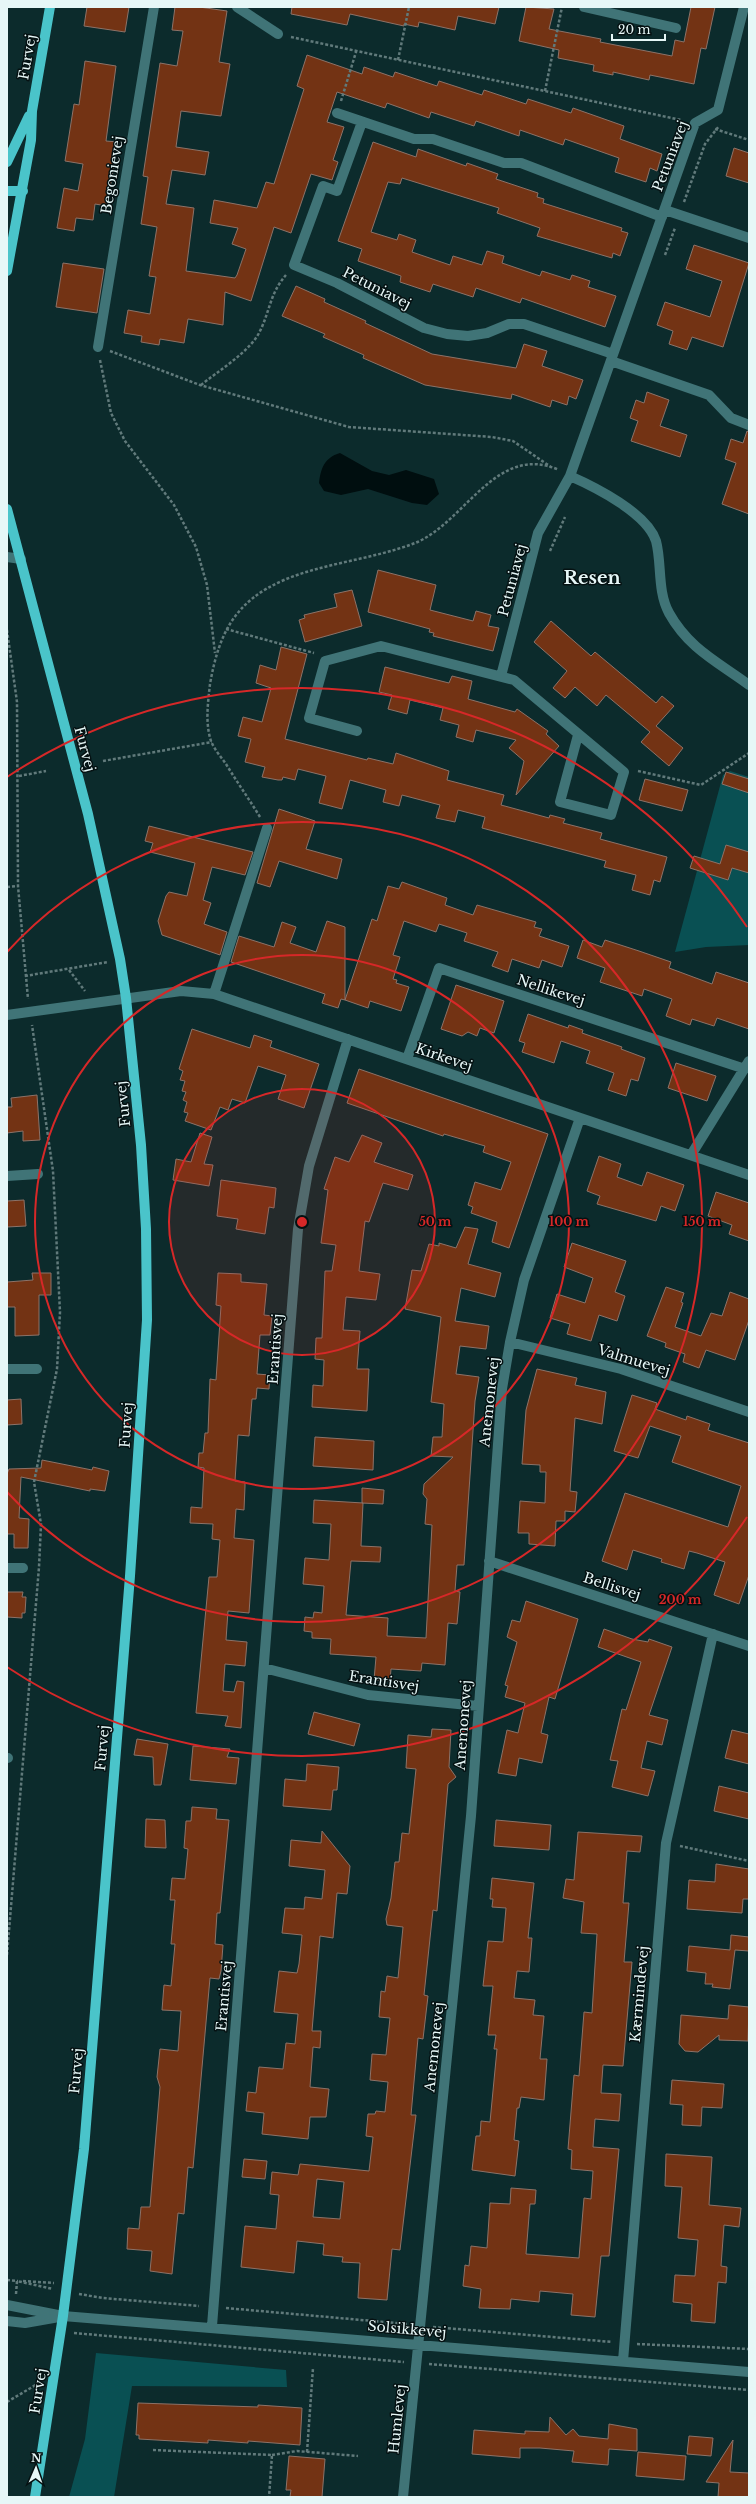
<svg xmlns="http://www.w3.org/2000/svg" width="756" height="2504" font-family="'Libre Baskerville',serif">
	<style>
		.green { fill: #095053 }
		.water { fill: #000e0f }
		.building { fill: #733314; stroke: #8c7268; fill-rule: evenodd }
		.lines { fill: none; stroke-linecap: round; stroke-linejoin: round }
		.path { stroke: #617a7b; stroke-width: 2.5; stroke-dasharray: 3 2; stroke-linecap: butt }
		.minor { stroke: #407477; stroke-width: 10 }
		.major { stroke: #4ac4ca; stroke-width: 10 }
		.ring { fill: none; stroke: #d62828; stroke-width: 2 }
		.labels { text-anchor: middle; stroke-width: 3; stroke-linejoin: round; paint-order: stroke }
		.street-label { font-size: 14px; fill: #e6f7f7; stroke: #051112 }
		.district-label { font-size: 18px; font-weight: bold; fill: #e6f7f7; stroke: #051112 }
		.centre { fill: #d62828; stroke: #051112; stroke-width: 2 }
		.ring-label { font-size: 12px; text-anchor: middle; font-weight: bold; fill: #d62828; stroke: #051112; stroke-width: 3; stroke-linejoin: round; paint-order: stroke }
	</style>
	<rect width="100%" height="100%" fill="#0c2b2c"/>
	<path class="green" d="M730 771 749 777V945L706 947 675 952 723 775Z
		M96 2353 286 2370 287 2387 132 2386 114 2497H69L85 2439Z"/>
	<path class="water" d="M340 453 372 471 389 475 406 470 434 479 439 494 427 505 412 503 368 489 341 495 324 491 319 483C321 468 324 458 340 453Z"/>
	<path class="building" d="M87 7H129L125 32 84 26Z
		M175 7H199L227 11 219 62 230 64 221 116 181 111 176 147 209 152 205 175 172 170 166 204 194 208 186 271 235 278 237 275 246 249 232 244 238 228 210 223 214 200 257 208 266 182 274 184 304 89 297 86 307 55 362 74 364 67 393 77 395 72 437 86 439 81 482 95 484 90 526 104 528 99 571 113 573 108 624 126 620 139 662 154 657 171 650 168 646 182 615 172 619 158 565 139 563 145 520 130 519 136 476 121 474 126 431 112 429 118 387 103 385 108 337 92 327 122 344 127 333 160 338 162 332 180 311 174 291 233 274 227 251 301 225 292 223 325 188 319 184 343 160 339 159 345 141 342 142 336 124 333 128 310 150 314 156 277 149 276 157 227 141 224 148 177 143 176 160 63 177 66 183 31 172 30Z
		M292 7H499L495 24 458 16 455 30 419 22 418 27 404 24V26L350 14 347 25 291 14Z
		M526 7 554 9 549 29 601 39 600 42 672 56 675 40 684 42 691 7H715L706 49 701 48 694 84 650 75 649 80 613 72V75L593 71 594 65 558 58 559 50 519 41Z
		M85 61 116 66 106 141 118 142 107 206 95 204 93 220 76 218 74 231 57 228 64 188 78 191 83 164 65 161 74 104 79 105Z
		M373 142 416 157 418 149 466 166 467 163 498 174 496 179 538 193 537 197 544 199 543 203 622 228 621 231 628 233 620 256 613 253 612 258 537 236 540 228 497 213 499 208 402 178 400 184 388 182 371 232 397 240 399 234 416 240 412 252 450 265 453 256 482 265 487 251 504 256 502 263 540 276 542 271 570 280 572 275 590 281 588 287 616 296 605 327 522 298 520 303 476 288 473 297 433 284 430 292 400 282 401 276 358 261 362 249 338 241Z
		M734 148 749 153V183L726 176Z
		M694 245 749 263 723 347 692 337 687 350 669 344 673 331 657 325 665 302 710 317 722 281 686 269Z
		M63 263 104 269 97 313 56 307Z
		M296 286 325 299 324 302 366 321 365 323 432 354 516 368 524 344 547 351 542 366 583 380 576 399 569 396 567 405 552 400 550 407 512 394 511 399 425 385 363 358 364 355 323 337 325 334 282 316Z
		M647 392 669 400 660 426 687 435 680 457 631 441 638 421 630 418 636 400 644 403Z
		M747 431 749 432V514L722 504 736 463 725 459 731 439 743 443Z
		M378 570 436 585 430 610 473 621 476 611 491 615 488 626 499 628 493 651 433 636 434 633 429 632 430 629 368 612Z
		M352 590 362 626 305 642 299 620 305 618 304 615 337 607 334 594Z
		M551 621 591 656 595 652 656 703 662 696 674 706 656 726 683 748 669 766 641 742 650 732 606 695 597 706 575 687 565 698 553 688 567 671 534 642Z
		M281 647 307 654 285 739 367 760 368 758 393 764 396 753 449 771 447 780 504 795 501 805 549 818 550 815 565 819 563 823 602 833 600 839 667 857 660 882 654 880 650 895 632 890 636 875 604 867 606 861 482 828 485 817 458 810 455 822 436 818 440 805 402 795 399 806 383 802 386 790 350 780 342 809 319 803 326 776 298 769 295 780 283 777 282 780H278L262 777 265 767 245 762 251 739 238 736 243 717 262 722 271 688 256 683 260 665 276 670Z
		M385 667 449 683 452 676 472 681 468 699 515 712 517 709 548 731 546 734 559 746 516 795 524 761 509 748 516 740 476 730 473 742 456 737 459 725 440 720 443 708 410 700 407 714 388 709 392 695 379 692Z
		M726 772 749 779V793L722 784Z
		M645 779 688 790 682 811 639 800Z
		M279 809 315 821 306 849 342 859 337 879 279 861 270 887 257 883Z
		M149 826 253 852 245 875 212 867 203 900 211 903 204 924 227 932 220 955 162 935 158 921 166 896 169 892 187 896 195 863 150 852 153 843 145 841Z
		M726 845 749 852V873L732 868 728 880 690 868 694 856 720 864Z
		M402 882 447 898 445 905 473 915 477 905 536 922 534 927 542 929 539 936 569 946 562 967 542 960 539 968 512 959 508 972 492 966 498 952 464 941 467 933 439 924 436 932 404 921 393 955 400 957 393 979 397 980 396 983 409 987 401 1011 370 1001 368 1008 345 1000 372 919 377 921 388 886 399 889Z
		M327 921 345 927V1000L341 999 338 1008 322 1003 325 994 231 962 239 936 274 947 282 922 296 927 290 943 316 952Z
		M583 940 602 947 605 940 639 951 671 962 669 968 712 984 716 972 749 983V1029L717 1018 714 1026 692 1019 690 1025 666 1016 672 999 644 989 642 996 600 982 605 968 577 958Z
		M456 985 504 1001 494 1033 480 1028 477 1036 468 1032 462 1036 441 1029Z
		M528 1014 568 1028 569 1025 583 1030 582 1033 622 1047 621 1049 645 1058 638 1081 631 1079 626 1096 608 1090 614 1073 586 1063 590 1051 561 1041 554 1063 522 1052 525 1043 519 1041Z
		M192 1029 250 1048 254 1035 272 1041 270 1047 319 1064 304 1108 278 1099 286 1075 258 1066 245 1103 232 1099 228 1110 220 1107 211 1130 185 1121 188 1113 184 1112 187 1102 183 1100 186 1092 182 1091 185 1081 180 1080 183 1071 179 1069Z
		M676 1063 716 1076 707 1101 668 1088Z
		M359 1069 548 1134 509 1248 492 1242 497 1222 471 1213 473 1207 468 1205 475 1182 501 1190 511 1162 483 1152 485 1146 444 1134 443 1136 347 1103Z
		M37 1095 40 1140 23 1141V1131L7 1133V1107H12L11 1098Z
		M200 1133 212 1137 204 1164 213 1165 209 1186 173 1180 176 1159 191 1162Z
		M362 1135 382 1143 374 1162 413 1175 408 1190 383 1183 369 1222 365 1221 359 1271 380 1274 376 1300 346 1297 343 1330 360 1331 357 1369H369L367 1411 312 1407 313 1385 323 1386 324 1360 315 1359 316 1338H322L325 1271H332L336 1245 321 1243 328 1190 324 1189 335 1157 349 1162Z
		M599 1156 621 1164 617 1177 642 1186 647 1172 684 1185 675 1211 661 1206 656 1221 597 1204 600 1196 587 1191Z
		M221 1180 276 1188 274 1208 269 1207 265 1234 236 1229 238 1219 217 1216Z
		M716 1192 749 1203V1241L729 1234 732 1225 708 1216Z
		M24 1200 26 1226 7 1227V1201Z
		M465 1227 478 1229 468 1264 501 1273 495 1297 461 1288 455 1321 489 1326 486 1349 460 1346 456 1374 479 1377 475 1401 464 1565H457L455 1591 460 1592 457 1624 448 1623 445 1665 422 1663 421 1671 391 1669 390 1681 374 1680 376 1657 330 1654 331 1639 312 1638V1632L304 1631 305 1617 313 1618 314 1612 322 1613 324 1586 303 1584 305 1558 329 1560 331 1524 313 1523 314 1500 363 1503 361 1546 381 1547 380 1562 351 1561 346 1615 388 1618 387 1636 426 1638 432 1525 425 1524 427 1499 423 1494 424 1484 453 1457 431 1456 433 1437H442L444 1404 431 1402 441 1317 405 1309 412 1270 421 1271 429 1244 439 1246V1243L456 1248Z
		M572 1243 626 1261 615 1292 625 1296 617 1321 599 1315 591 1341 567 1334 570 1324 550 1318 557 1294 585 1303 593 1278 564 1267Z
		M32 1273H51V1295H39V1335L15 1336V1307H7V1282L33 1280Z
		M218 1273 241 1274V1282L267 1284 264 1315 272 1316 270 1335H260L257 1374 270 1375 269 1389 257 1388 256 1399H252L249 1436 238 1435 235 1481 245 1482V1486L244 1510 236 1509 234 1538 254 1540 249 1613 228 1611 226 1640 247 1642 245 1666 225 1664 223 1691 234 1692 237 1681 244 1682 241 1728 225 1726 228 1716 196 1713 209 1577H217L220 1540 212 1539 213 1524 190 1523 191 1507 202 1508 204 1468 198 1467 199 1453H203L205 1433H208L210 1379 216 1380 221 1306 216 1305Z
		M666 1287 684 1293 681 1302 683 1303 675 1327 701 1336 711 1313 722 1316 730 1292 749 1299V1320L735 1360 706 1350 699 1368 683 1362 685 1354 665 1347 666 1343 647 1336Z
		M537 1369 577 1378 575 1385 606 1392 602 1424 575 1418 570 1491 577 1492 575 1512 565 1511V1521H556L555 1546 529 1544V1533H518L520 1501 545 1503 546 1472H540V1465L522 1464 526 1410Z
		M632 1395 657 1403 655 1409 686 1420 687 1416 710 1424 708 1430 749 1443V1575L739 1604 714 1595 725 1562 697 1553 689 1551 684 1569 661 1562 662 1559 633 1550 627 1570 602 1561 625 1493 728 1527 741 1486 672 1462 681 1436 650 1426 638 1458 614 1451Z
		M21 1399 22 1424 7 1425V1400Z
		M315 1437 374 1441 373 1470 313 1466Z
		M42 1460 92 1470 93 1467 109 1471 105 1491 90 1489V1491L21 1477 19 1518 29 1519 28 1548H14V1534H7V1474L9 1469 41 1468Z
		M362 1488 384 1490 383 1504 362 1503Z
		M7 1592H23L22 1597H26L25 1613H22V1618L7 1617Z
		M526 1601 578 1619 555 1699 549 1697 541 1733 548 1735 542 1763 519 1758 516 1776 498 1773 507 1730 518 1733 525 1703 505 1697 508 1686 505 1685 517 1642 507 1637 512 1620 520 1622Z
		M604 1629 632 1639 648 1642 649 1639 672 1647 649 1715 668 1720 662 1745 647 1741 641 1768 655 1771 648 1796 612 1787 618 1761 610 1760 622 1709 626 1710 641 1662 598 1647Z
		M314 1712 360 1724 354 1746 308 1734Z
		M432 1729 451 1730 449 1767 456 1777 448 1784 437 1911 433 1910 424 1995 428 1996 423 2039 418 2038 411 2115H416L400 2250 392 2249 387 2300 358 2298 360 2263 342 2262 343 2257 323 2255 324 2244 297 2241 294 2273 241 2267 245 2226 276 2229 279 2195 270 2194 272 2172 298 2175 300 2164 369 2171 373 2137 366 2136 368 2114H375L376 2111 385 2112 388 2082 370 2080 372 2054 386 2055 390 2018 379 2017 381 1991 385 1992 387 1976 398 1978 403 1927 387 1925 386 1919 391 1898 395 1862H399L402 1833 409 1834 416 1769 406 1768 408 1735 431 1737ZM317 2179 344 2182 340 2219 313 2217Z
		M732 1730 749 1734V1764L725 1758Z
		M137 1739 168 1744 161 1785H154L153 1757 134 1755Z
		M193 1746 230 1749 227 1757 239 1758 236 1784 190 1780Z
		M307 1764 339 1767 337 1790H333L331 1810 283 1806 285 1779 306 1781Z
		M719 1786 749 1793V1819L714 1811Z
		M192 1807 217 1809 216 1819 229 1820 220 1913H217L215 1944 223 1945 221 1971 219 1979 210 1978 193 2168 188 2167 184 2214 178 2213 172 2274 150 2271 152 2251 127 2249 128 2228 139 2229 141 2207H150L160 2087 157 2077 160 2049 178 2051 181 2011 162 2010 164 1985 171 1986 175 1944H171L175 1900H170L172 1878 185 1879 188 1849 184 1848 186 1821H191Z
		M146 1819 165 1820 166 1848 145 1847Z
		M496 1820 551 1825 549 1850 494 1846Z
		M322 1831 350 1866 347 1894 337 1893 333 1938 320 1936 312 2031H321L320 2048 313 2047 310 2087 329 2089 326 2117H310L308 2139 262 2134 264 2113 246 2111 248 2092 256 2093 259 2067 283 2069 286 2043 295 2044 298 2014 274 2012 279 1971 297 1973 299 1964 302 1935 282 1933 285 1908 304 1909 305 1897 322 1899 325 1870 289 1866 291 1840 321 1843Z
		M578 1832 642 1836 640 1852 627 1851 623 1903H629L624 1962H632L623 2066 603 2065 601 2093 621 2094 619 2121 595 2119 593 2147 619 2149 609 2256H601L595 2317 571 2315 573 2294 540 2291 539 2302 511 2299 510 2309 479 2308 481 2289 463 2286 465 2265 469 2266 471 2246 487 2248 490 2203 510 2204 511 2188 536 2190 535 2204H530L526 2254 579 2258 584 2198 591 2199 593 2171 571 2169 572 2150 568 2149 574 2075 579 2076 584 2012 592 2013 597 1934 581 1933 584 1902 563 1898 566 1879 574 1880Z
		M716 1864 749 1869V1899H743L742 1913 687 1909 689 1880 715 1882Z
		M492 1878 534 1883 528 1938H532L529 1972 517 1971 514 1998 535 2000 533 2015 544 2016 540 2059H547L544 2100 521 2097 519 2108H517L514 2140 519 2141 515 2176 472 2170 476 2136H480L481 2121 490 2122 497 2049H494L496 2035H488L493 1986H483L488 1941 503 1942 506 1908 492 1907 493 1899H490Z
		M731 1935 749 1937V1951L735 1950 730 1989 712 1987 713 1984H705L706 1973 687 1971 689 1946 730 1950Z
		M729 2005 749 2007 748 2041 719 2040V2035L698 2052 685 2051 679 2044 681 2015 728 2019Z
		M672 2080 724 2084 722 2108 702 2107 701 2126 682 2125 683 2105 670 2104Z
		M666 2154 712 2157 709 2205 741 2208 739 2227 724 2225 721 2266 727 2267 726 2283 718 2282 715 2323 691 2321 692 2304 673 2302 675 2275 695 2276 698 2240 678 2238 682 2187 665 2186Z
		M244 2159 267 2161 265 2179 242 2177Z
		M138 2403 258 2407V2405L302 2408 300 2445 248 2441V2443L208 2440V2443L139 2439V2435H136Z
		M550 2417 566 2435 573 2429 579 2436 608 2439 609 2424 637 2429V2451L609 2449 608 2465 572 2462 574 2451 540 2448H520V2458L472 2454 474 2430 525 2434V2431L549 2432Z
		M689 2436 713 2438 711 2456 687 2454Z
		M733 2440 730 2472 749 2473V2497H718L719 2483 706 2482Z
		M638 2452 686 2456 684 2480 636 2476Z
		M289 2456 325 2459 322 2497H290L291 2490H286Z"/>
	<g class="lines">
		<path class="path" d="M291 37 681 120
			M398 60 409 7
			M545 91 562 7
			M341 101 356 52
			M715 129 749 140
			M684 202 705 144 719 126
			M665 255 675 228
			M110 351 200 385 349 427 492 437 513 441 551 467
			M100 360 111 413 125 441 174 505 196 547 207 585 215 653
			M201 385C218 371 251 351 260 331 270 311 270 293 286 275
			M550 551 565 517
			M226 629 314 653
			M7 630 17 702 18 886 28 999
			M103 761 212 742
			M638 771 701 785 749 753
			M19 776 46 771
			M260 817C249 799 237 782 226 764 221 757 214 749 211 741 205 723 208 702 210 684 219 633 235 601 284 580 324 563 374 559 415 543 465 523 496 442 559 470
			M7 887 18 886
			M69 970 85 991
			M25 976 108 962
			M680 1846 749 1861
			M7 1955 39 1567 41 1524 34 1482 57 1369 60 1312 53 1171 32 1025
			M7 2280 18 2281
			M23 2281 54 2283
			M16 2294 17 2281 53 2289
			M79 2294 103 2298 199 2306
			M226 2308 407 2324
			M433 2327 612 2342
			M74 2333 404 2362
			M637 2344 749 2349
			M429 2364 749 2390
			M7 2402 39 2383
			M153 2450 272 2455 269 2497
			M307 2452 313 2368
			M272 2455 297 2451 358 2456"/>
		<path class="minor" d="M237 7 278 34
			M584 7 676 28
			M337 113 414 139H433L504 163H521L662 217
			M362 122 337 191 323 186 294 265 337 283 424 328 447 334 468 336 487 333 509 324H524L613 354
			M665 210 749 238
			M98 347 154 7
			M611 361 709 395 731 418 749 425
			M570 476C595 487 647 513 656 541 662 563 657 591 669 613 689 649 718 662 749 685
			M7 557 21 559
			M501 676 538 533 570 476 695 123 718 110 744 7
			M357 731 309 718 325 661 381 646 514 680 624 772 611 815 560 802 578 735
			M214 994 267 828
			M7 1015 181 991 214 994 749 1175
			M407 1059 439 968 745 1069
			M691 1155 749 1061
			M7 1176 38 1174
			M510 1342 621 1369 749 1412
			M7 1369H37
			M489 1561 749 1646
			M7 1568H23
			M264 1668 368 1695 478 1706
			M7 1758H8
			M7 2305 63 2316 749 2372
			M7 2321 25 2323 59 2317
			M212 2326 298 1229 309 1166 348 1039
			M623 2361 666 1843 713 1634
			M403 2497 471 1816 502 1389 510 1342 524 1280 580 1118"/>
		<path class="major" d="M7 162 29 116
			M7 191H23
			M7 271 31 140 32 111 50 7
			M7 509 88 814 120 959 126 998 141 1145 146 1229 147 1320 130 1576 84 2149 63 2316 35 2497"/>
	</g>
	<circle cx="302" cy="1222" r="133" fill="#d62828" fill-opacity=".12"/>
	<g class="ring">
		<circle cx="302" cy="1222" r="133"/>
		<circle cx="302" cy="1222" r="267"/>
		<path d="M7 952A400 400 0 1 1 7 1492"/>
		<path d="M747 1517A534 534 0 0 1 7 1667M7 777A534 534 0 0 1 747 927"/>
	</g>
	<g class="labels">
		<g class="street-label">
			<text transform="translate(27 57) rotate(-80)" y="5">Furvej</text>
			<text transform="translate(670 156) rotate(-69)" y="5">Petuniavej</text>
			<text transform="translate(112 175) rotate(-81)" y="5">Begonievej</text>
			<text transform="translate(377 288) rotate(27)" y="5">Petuniavej</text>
			<text transform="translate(512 580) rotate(-75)" y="5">Petuniavej</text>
			<text transform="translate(85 749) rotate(75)" y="5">Furvej</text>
			<text transform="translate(551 990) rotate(18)" y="5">Nellikevej</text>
			<text transform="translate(444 1057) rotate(19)" y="5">Kirkevej</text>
			<text transform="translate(123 1104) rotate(-96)" y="5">Furvej</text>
			<text transform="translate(275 1349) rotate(-86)" y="5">Erantisvej</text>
			<text transform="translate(634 1360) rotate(17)" y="5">Valmuevej</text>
			<text transform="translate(489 1402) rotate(-84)" y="5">Anemonevej</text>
			<text transform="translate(126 1425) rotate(-86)" y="5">Furvej</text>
			<text transform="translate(612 1586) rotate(18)" y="5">Bellisvej</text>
			<text transform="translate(384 1681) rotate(9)" y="5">Erantisvej</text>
			<text transform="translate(463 1725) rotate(-86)" y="5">Anemonevej</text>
			<text transform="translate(102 1748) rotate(-85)" y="5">Furvej</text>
			<text transform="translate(639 1994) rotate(-85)" y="5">Kærmindevej</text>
			<text transform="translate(224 1996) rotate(-85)" y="5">Erantisvej</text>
			<text transform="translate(434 2047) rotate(-84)" y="5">Anemonevej</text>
			<text transform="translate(76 2071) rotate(-85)" y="5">Furvej</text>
			<text transform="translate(407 2329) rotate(5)" y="5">Solsikkevej</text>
			<text transform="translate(38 2391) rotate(-81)" y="5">Furvej</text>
			<text transform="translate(397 2419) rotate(-84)" y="5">Humlevej</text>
		</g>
		<g class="district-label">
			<text x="592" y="584">Resen</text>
		</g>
	</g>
	<circle cx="302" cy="1222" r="6" class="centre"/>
	<g class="ring-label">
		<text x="435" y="1226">50 m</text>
		<text x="569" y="1226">100 m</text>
		<text x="702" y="1226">150 m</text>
		<text x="680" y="1604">200 m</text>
	</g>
	<rect width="756" height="2504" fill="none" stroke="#e6f7f7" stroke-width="16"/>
	<g transform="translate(36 2468) rotate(2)" stroke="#051112" stroke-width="3" paint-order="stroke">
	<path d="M0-3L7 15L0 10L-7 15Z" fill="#e6f7f7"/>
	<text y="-6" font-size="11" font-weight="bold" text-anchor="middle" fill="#e6f7f7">N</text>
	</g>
	<path d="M612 34v6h53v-6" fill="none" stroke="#e6f7f7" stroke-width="2"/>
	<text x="618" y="34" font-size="12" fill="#e6f7f7" stroke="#051112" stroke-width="3" paint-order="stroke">20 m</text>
</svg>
